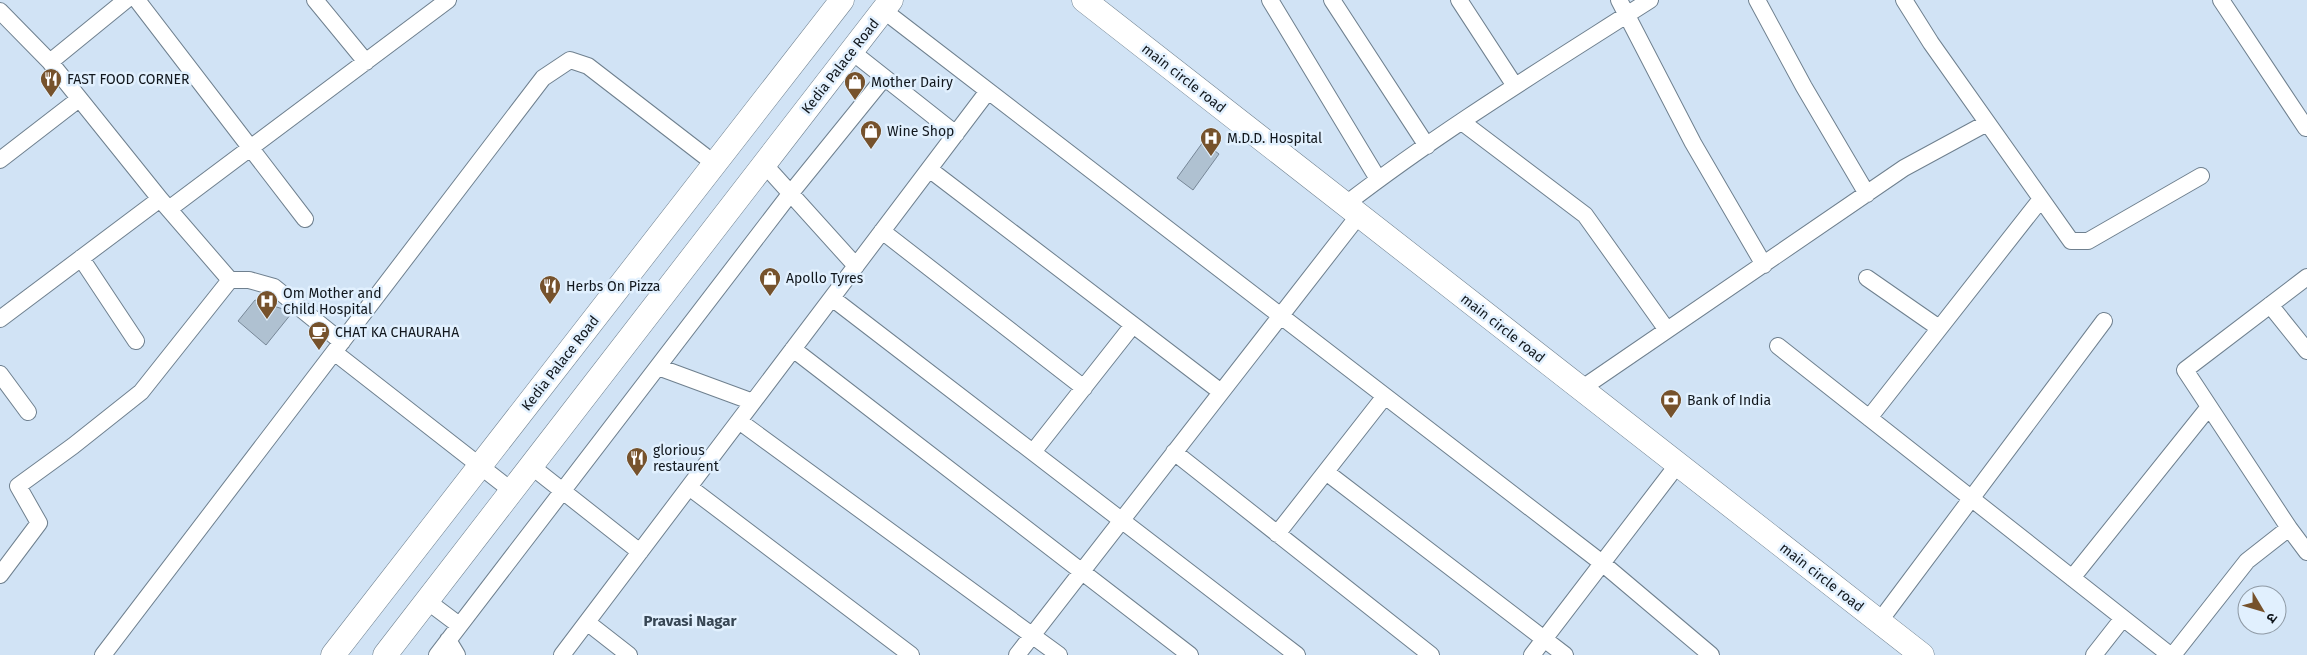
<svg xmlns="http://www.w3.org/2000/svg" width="2307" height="655" font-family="'Fira Sans','Noto Sans Devanagari',sans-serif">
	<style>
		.building { fill: #afc1d1; stroke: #778797 }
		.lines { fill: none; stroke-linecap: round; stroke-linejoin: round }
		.street-casing { stroke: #6f808f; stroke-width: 18 }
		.secondary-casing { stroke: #6f808f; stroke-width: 25 }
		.street { stroke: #fff; stroke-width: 16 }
		.secondary { stroke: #fff; stroke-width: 24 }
		.labels { text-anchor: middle; stroke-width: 5; stroke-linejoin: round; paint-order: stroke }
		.street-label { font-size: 14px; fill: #11171d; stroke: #e1f0fe }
		.poi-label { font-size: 14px; fill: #11171d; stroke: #e1f0fe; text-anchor: start }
		.neighbourhood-label { font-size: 15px; font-weight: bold; fill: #374654; stroke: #e1f0fe }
	</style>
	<rect width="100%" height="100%" fill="#d1e3f5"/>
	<path class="building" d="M1203 142 1219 154 1193 190 1177 178Z
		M255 300 286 310 291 314 266 345 238 321Z"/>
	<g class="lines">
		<g class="street-casing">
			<path id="street" d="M137 0 305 219
				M315 0 366 62
				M1270 0 1378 179
				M1332 0 1427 146
				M1459 0 1515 86
				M1619 0 1693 143 1764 265
				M1757 0 1804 87 1867 194
				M1904 0 1931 43 2071 241H2088L2201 176
				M2221 0 2306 128
				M883 10 1602 563 1711 655
				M0 11 50 62 160 199
				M851 51 956 134
				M50 62 126 0
				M1462 122 1585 215 1667 330
				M0 160 79 99
				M764 164 856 266
				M929 169 1221 392
				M1346 204C1442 130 1547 66 1650 0
				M169 209 448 0
				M882 231 1084 388
				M81 258 136 341
				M1867 278 1939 328
				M832 298 1297 655
				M2270 305 2307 351
				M0 319 160 199 230 280
				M1778 346 2170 655
				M793 349 1190 655
				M334 352 512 491
				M658 367 753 402
				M0 374 28 412
				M1581 389 1904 168 1987 123
				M1869 418 2041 199
				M739 421 1059 655
				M1033 452 1133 325
				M1174 452 1431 655
				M531 466 640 552
				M1326 472 1565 655
				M689 487 911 655
				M2289 528 2185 370 2307 277
				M1277 534 1385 396
				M0 575 39 523 18 486 73 446 141 392 230 280H249L274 287 342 342
				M2072 578 2209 407
				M427 601 459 625
				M1879 622 2104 321
				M588 623 629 655
				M448 640 457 655
				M103 655 543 78 570 60 588 66 715 164
				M437 655 790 194 884 78
				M562 655 988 91
				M1017 655 1359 215
				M1532 655 1678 464
				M2094 655 2123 618
				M2173 655 2247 561 2289 528 2307 552"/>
		</g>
		<g class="secondary-casing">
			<path id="secondary" d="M1084 0 1922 655
				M333 655 842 0
				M385 655 891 0"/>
		</g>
		<use href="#street" class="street"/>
		<use href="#secondary" class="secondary"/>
	</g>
	<defs>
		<g id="restaurant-pin" transform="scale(1.125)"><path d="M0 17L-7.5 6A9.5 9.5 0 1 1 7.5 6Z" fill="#76522c" stroke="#e1f0fe"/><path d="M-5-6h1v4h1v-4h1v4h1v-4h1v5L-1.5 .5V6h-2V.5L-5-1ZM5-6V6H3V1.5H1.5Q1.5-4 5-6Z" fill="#fff"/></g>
		<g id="shop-pin" transform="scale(1.125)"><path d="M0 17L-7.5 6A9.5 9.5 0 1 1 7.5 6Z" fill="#76522c" stroke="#e1f0fe"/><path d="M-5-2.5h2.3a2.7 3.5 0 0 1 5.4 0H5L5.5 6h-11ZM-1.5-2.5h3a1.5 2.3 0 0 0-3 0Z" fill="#fff"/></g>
		<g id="hospital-pin" transform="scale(1.125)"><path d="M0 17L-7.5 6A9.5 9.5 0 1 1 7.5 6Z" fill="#76522c" stroke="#e1f0fe"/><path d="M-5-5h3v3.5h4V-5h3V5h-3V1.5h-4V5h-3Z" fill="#fff"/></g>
		<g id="cafe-pin" transform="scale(1.125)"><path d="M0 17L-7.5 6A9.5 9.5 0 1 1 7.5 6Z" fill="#76522c" stroke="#e1f0fe"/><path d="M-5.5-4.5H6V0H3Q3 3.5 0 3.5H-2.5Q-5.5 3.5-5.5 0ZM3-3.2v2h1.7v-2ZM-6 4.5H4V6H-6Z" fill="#fff"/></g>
		<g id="bank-pin" transform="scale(1.125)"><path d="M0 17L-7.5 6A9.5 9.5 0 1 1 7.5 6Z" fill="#76522c" stroke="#e1f0fe"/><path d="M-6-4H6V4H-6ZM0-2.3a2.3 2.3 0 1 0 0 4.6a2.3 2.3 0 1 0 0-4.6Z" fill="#fff"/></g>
	</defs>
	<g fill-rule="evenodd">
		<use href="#restaurant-pin" x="51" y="79"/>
		<use href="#shop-pin" x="855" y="82"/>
		<use href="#shop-pin" x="871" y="131"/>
		<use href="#hospital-pin" x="1211" y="138"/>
		<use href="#shop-pin" x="770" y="278"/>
		<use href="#restaurant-pin" x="550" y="286"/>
		<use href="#hospital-pin" x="267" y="301"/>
		<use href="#cafe-pin" x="319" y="332"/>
		<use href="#bank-pin" x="1671" y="400"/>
		<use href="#restaurant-pin" x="637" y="458"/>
	</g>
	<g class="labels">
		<g class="street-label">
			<text transform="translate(840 66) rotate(-52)" y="5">Kedia Palace Road</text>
			<text transform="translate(1184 78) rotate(38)" y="5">main circle road</text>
			<text transform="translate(1503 328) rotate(38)" y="5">main circle road</text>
			<text transform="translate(560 363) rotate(-52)" y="5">Kedia Palace Road</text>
			<text transform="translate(1822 577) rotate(38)" y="5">main circle road</text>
		</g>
		<g class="poi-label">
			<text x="67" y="84">FAST FOOD CORNER</text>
			<text x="871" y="87">Mother Dairy</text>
			<text x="887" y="136">Wine Shop</text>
			<text x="1227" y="143">M.D.D. Hospital</text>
			<text x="786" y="283">Apollo Tyres</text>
			<text x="566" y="291">Herbs On Pizza</text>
			<text x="283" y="298">Om Mother and<tspan x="283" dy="16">Child Hospital</tspan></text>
			<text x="335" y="337">CHAT KA CHAURAHA</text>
			<text x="1687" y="405">Bank of India</text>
			<text x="653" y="455">glorious<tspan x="653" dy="16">restaurent</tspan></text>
		</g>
		<g class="neighbourhood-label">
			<text x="690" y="626">Pravasi Nagar</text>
		</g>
	</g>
	<g transform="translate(2262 610) rotate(128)"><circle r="24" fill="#e1f0fe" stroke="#8e99a4"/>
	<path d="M0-4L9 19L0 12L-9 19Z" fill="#76522c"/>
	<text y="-8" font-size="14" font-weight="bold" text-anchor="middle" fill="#11171d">उ</text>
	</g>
</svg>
